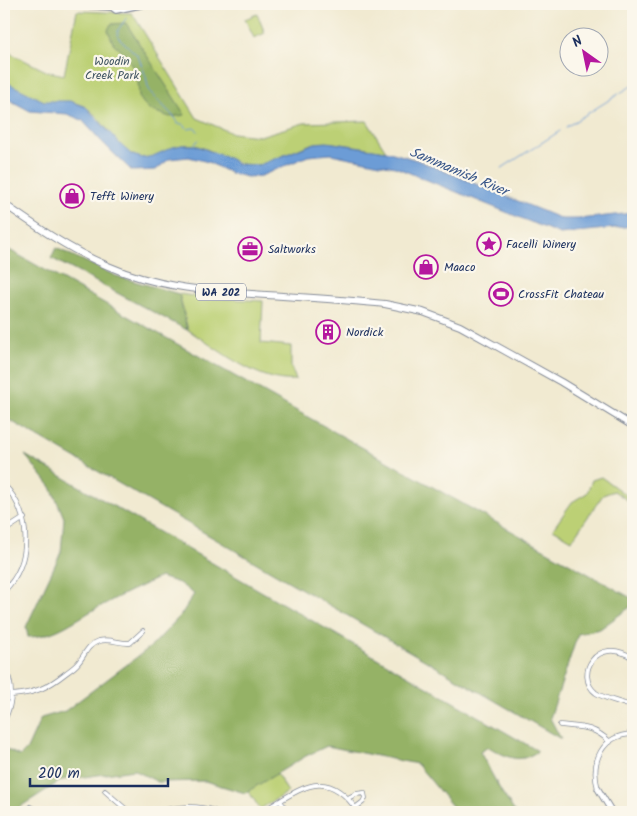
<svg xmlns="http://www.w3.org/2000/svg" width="637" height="816" font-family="Kalam,sans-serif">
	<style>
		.green { fill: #bcd074; stroke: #6c8069 }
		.forest { fill: #95b266; stroke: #587062 }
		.water { fill: #6c9cd6; stroke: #44669a }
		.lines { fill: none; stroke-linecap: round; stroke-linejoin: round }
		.stream { stroke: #6c9cd6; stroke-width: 1 }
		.minor-casing { stroke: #868c98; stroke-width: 5.5 }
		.tertiary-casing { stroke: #868c98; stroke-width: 7 }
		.secondary-casing { stroke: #868c98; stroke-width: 8 }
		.primary-casing { stroke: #868c98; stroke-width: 8 }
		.minor { stroke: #fff; stroke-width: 4 }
		.tertiary { stroke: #fff; stroke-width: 5 }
		.secondary { stroke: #fff; stroke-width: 5.5 }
		.primary { stroke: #fff; stroke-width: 6 }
		.labels { text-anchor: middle; stroke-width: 4.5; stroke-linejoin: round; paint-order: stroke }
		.shield { fill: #fbf7ec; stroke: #5e6b89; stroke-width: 1 }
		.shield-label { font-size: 11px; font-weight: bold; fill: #1b2f5e }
		.park-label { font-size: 12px; fill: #435764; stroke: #fbf7ec }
		.poi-label { font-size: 12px; fill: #1b2f5e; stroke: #fbf7ec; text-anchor: start }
		.water-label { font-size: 14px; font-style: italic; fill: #375588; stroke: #fbf7ec }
	</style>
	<rect width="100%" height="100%" fill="#fbf7ec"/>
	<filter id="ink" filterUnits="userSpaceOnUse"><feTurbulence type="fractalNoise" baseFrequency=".02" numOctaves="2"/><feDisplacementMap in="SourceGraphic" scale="10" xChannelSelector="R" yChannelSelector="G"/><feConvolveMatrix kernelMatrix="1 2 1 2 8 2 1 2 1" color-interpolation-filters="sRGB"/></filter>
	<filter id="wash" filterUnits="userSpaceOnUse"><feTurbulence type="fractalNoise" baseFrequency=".0096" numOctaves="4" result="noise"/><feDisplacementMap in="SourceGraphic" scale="20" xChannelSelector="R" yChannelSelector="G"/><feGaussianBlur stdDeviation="1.12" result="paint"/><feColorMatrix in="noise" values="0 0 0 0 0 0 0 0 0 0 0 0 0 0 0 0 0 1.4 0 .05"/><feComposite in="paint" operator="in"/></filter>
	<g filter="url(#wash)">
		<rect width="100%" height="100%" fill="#f1ead1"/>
		<path class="green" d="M77 11 132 13 197 118 232 133 260 136 304 123 367 121 386 151C370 149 328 140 315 143 298 147 274 163 258 165 236 167 215 150 194 145 174 141 162 158 144 158 119 157 105 118 85 107 72 99 59 105 45 101 34 99 14 87 4 81V50L46 71 64 75Z
			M257 14 265 33 254 38 245 19Z
			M179 294 201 297 263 301 261 343 291 346V367L296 380C259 384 218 349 188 330Z
			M601 477 633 500V504L614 491 603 495 572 540 553 529 572 502 587 493 592 480Z
			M275 771 288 792 260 809 247 789Z"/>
		<path class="forest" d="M126 23 185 115 170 117 150 110 144 104 139 97 138 81 134 70 126 55 113 43 108 30 111 24Z
			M4 247 633 599V605L600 629 578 634 550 718 561 739 4 417Z
			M56 248 116 276 179 294 187 330 51 258Z
			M25 455 538 751C518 765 508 757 488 747L480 752 501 791 515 812H457L417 764 327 746 306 756 245 793 205 781 158 782 134 770 62 780 12 812 4 800V748L20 756 27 749 41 718 65 711 153 645 181 615 194 594 179 583 160 577C140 587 120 595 101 606 77 618 56 637 28 637L26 627 61 552 64 518 51 487Z"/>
		<path class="water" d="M4 81 44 101H70L86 107 122 146 132 155 143 158 153 156 173 147 182 145H194L231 159 237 164 259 165 315 143 327 142 386 151 417 160 562 219H579L633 213V226L560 234 395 167 331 154 308 156 261 176 247 177 230 173 208 162 189 157 169 159 156 170 132 171 103 143 82 120 67 114 30 111 4 97Z"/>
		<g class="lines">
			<path class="stream" d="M127 17 118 30V37L138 56 146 77 148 87 151 93 176 119 178 124H183L188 129 194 128 198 131
				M566 127 633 85
				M194 145 198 140
				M502 168 560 131"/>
		</g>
	</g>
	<g filter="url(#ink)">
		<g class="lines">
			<g class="minor-casing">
				<path id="minor" d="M4 485C32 513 33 563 4 591
					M4 531 24 518
					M633 658C596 634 574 676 596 693 607 700 622 702 633 707
					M4 665C13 684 14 702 4 720
					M12 695C36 693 47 688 66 673 70 670 75 667 78 663 85 655 87 645 99 641 110 638 120 644 130 643L143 631
					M560 725C581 727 594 726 610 742
					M598 789C590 761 602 735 633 734
					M105 791 129 812
					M348 798 356 794 364 793 365 798 363 802 355 808
					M280 801 288 812
					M30 807 39 812
					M154 812C177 807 195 804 217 812
					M261 812C299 791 326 763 358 812"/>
			</g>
			<g class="tertiary-casing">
				<path id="tertiary" d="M598 789 612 812"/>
			</g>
			<g class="secondary-casing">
				<path id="secondary" d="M69 4 112 7 116 10 144 4
					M112 7 114 5 125 4"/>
			</g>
			<g class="primary-casing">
				<path id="primary" d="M4 204C37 227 70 250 108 266 153 286 203 291 252 294 296 297 341 299 385 304L423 312 460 326 561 382 633 426"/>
			</g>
			<use href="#minor" class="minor"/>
			<use href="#tertiary" class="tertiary"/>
			<use href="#secondary" class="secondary"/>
			<use href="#primary" class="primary"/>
		</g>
	</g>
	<defs>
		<g id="shop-ring" transform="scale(1.25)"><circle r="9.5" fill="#fbf7ec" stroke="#b5179e" stroke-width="1.5"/><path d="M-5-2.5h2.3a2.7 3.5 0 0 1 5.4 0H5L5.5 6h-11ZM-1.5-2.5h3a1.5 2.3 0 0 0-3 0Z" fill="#b5179e"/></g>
		<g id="sight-ring" transform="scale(1.25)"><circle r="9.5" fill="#fbf7ec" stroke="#b5179e" stroke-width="1.5"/><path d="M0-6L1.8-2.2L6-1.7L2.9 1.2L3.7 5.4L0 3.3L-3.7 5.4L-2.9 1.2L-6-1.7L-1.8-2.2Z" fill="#b5179e"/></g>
		<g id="office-ring" transform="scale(1.25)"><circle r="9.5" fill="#fbf7ec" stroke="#b5179e" stroke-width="1.5"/><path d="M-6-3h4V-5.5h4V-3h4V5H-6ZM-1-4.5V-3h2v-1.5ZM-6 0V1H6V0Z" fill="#b5179e"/></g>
		<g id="stadium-ring" transform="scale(1.25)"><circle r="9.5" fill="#fbf7ec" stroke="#b5179e" stroke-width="1.5"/><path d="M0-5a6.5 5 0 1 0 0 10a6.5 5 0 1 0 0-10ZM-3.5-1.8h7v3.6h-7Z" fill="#b5179e"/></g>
		<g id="building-ring" transform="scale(1.25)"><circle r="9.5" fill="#fbf7ec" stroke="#b5179e" stroke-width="1.5"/><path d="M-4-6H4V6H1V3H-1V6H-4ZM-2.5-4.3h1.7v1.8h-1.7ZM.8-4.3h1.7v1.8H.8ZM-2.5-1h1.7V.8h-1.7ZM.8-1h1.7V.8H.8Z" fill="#b5179e"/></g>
	</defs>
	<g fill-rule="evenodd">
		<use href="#shop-ring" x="72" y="196"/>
		<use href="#sight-ring" x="489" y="244"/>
		<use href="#office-ring" x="250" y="249"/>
		<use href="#shop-ring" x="426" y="267"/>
		<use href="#stadium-ring" x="501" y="294"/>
		<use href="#building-ring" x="328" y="332"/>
	</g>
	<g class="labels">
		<rect class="shield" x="196" y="283.5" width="50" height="17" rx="4"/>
		<g class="shield-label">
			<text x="221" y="296">WA 202</text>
		</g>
		<g class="park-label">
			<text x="112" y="65">Woodin<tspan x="112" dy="14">Creek Park</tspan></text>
		</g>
		<g class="poi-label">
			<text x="90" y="200">Tefft Winery</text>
			<text x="506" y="248">Facelli Winery</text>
			<text x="268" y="253">Saltworks</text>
			<text x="444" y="271">Maaco</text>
			<text x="518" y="298">CrossFit Chateau</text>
			<text x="346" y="336">Nordick</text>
		</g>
		<g class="water-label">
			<text transform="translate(459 171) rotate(23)" y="5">Sammamish River</text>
		</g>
	</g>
	<rect width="637" height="816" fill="none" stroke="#fbf7ec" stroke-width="20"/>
	<g transform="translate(584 52) rotate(327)"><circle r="24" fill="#fbf7ec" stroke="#a1a7b3"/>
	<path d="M0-4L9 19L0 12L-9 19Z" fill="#b5179e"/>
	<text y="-8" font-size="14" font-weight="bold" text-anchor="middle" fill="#1b2f5e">N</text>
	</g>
	<path d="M30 778v8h138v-8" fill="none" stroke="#1b2f5e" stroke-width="2.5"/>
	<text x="38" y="778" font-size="15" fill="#1b2f5e" stroke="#fbf7ec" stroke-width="4" paint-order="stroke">200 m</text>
</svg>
